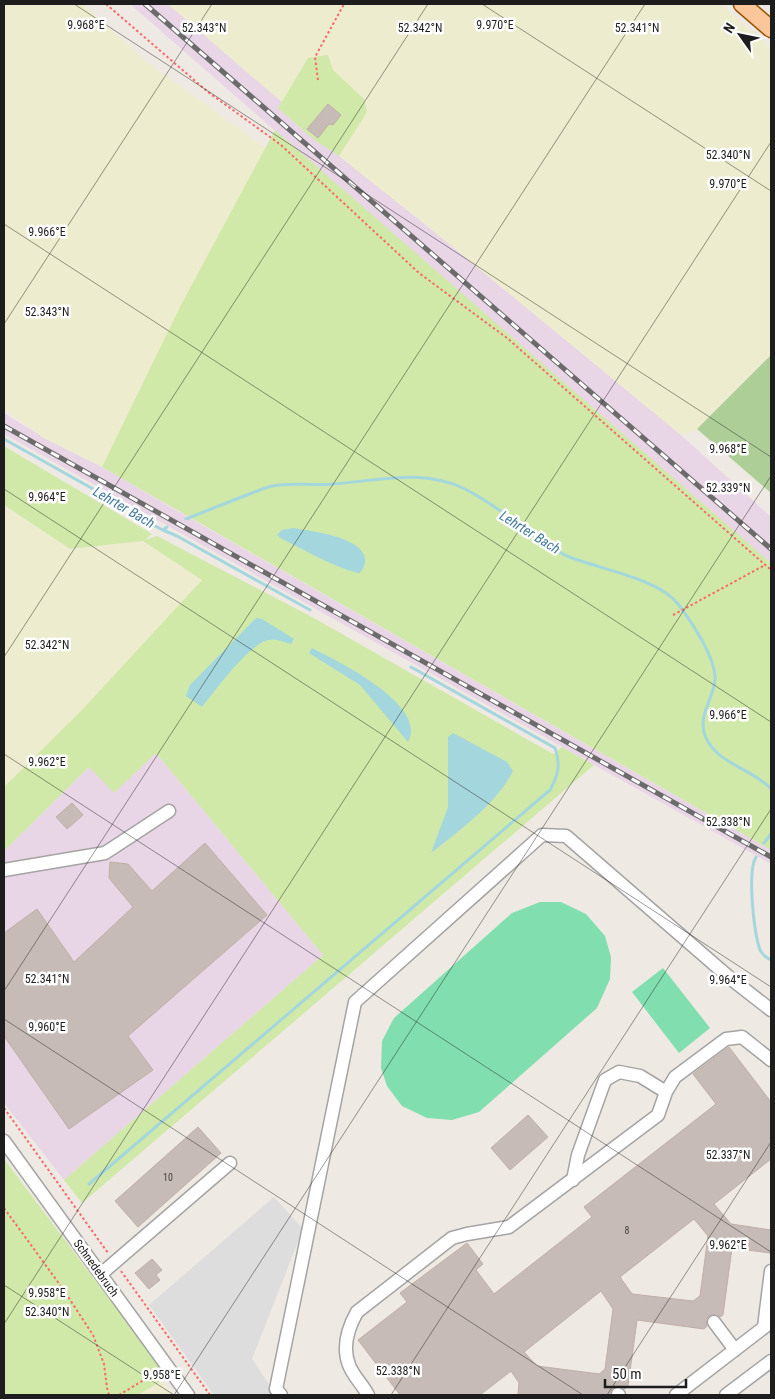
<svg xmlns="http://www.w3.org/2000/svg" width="775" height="1399" font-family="'Roboto Condensed',sans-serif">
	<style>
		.industrial { fill: #e8d5e6 }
		.farmland { fill: #eeecce }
		.grass { fill: #d0e9a8 }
		.forest { fill: #aece98 }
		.pitch { fill: #80deaf }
		.parking { fill: #ddd }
		.water { fill: #a3d6dd }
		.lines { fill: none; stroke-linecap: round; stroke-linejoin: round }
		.stream { stroke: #a3d6dd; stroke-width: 3 }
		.building { fill: #c6bbb6; stroke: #c0aea5; fill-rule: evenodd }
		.minor-casing { stroke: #a4a4a4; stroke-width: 15 }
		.major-casing { stroke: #975300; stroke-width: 19 }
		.path { stroke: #fa696b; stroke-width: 2; stroke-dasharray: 2.5 2.5; stroke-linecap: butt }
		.minor { stroke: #fff; stroke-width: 12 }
		.major { stroke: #fcc69b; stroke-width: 16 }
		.rail-casing { stroke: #6b6b6b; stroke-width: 5 }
		.rail { stroke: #fff; stroke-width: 3; stroke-dasharray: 9; stroke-linecap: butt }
		.ticks { fill: none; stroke: #1d1d1d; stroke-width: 1; stroke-opacity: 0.45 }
		.labels { text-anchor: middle; stroke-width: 5; stroke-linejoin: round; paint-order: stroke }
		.number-label { font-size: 10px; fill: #474443 }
		.street-label { font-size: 12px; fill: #1d1d1d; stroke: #fff }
		.water-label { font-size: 14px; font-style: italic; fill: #447b9d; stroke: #fff }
		.ticks-label { font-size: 12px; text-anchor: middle; fill: #1d1d1d; stroke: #fff; stroke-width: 5; stroke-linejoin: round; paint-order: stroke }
	</style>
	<rect width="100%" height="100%" fill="#efe9e3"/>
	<path class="industrial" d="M130 4H168L282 102 278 108 313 139 339 156 426 225 681 435 771 517V563Z
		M4 413 44 438 102 467 169 506 771 850V864L4 434Z
		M156 753 323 955 64 1180 4 1103V851L90 766Z"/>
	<path class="farmland" d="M4 4H83L148 63 266 148 102 467 44 438 4 409Z
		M168 4H721L771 48V355L697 429 681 435 426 225 339 156 367 112 364 99 333 70 328 56 308 58 282 102Z
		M4 505 71 550 143 541 202 580 81 711 4 787Z
		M163 1381 173 1395H138Z"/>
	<path class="grass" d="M328 55 333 70 364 99 367 112 339 156 313 139 278 108 308 58Z
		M275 130 771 563V850L102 467 181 305Z
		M4 446 152 534 145 540 157 536 312 617 553 754 562 747 594 765 82 1203 64 1180 323 955 156 753 114 793 89 767 4 851V787L81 711 202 580 143 541 70 549 4 505Z
		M4 1159 168 1377 138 1395H4Z"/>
	<path class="forest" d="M771 355V493L697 429Z"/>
	<path class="pitch" d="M540 902H561L586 914 605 936 611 957 610 979 597 1008 479 1112 452 1120 427 1118 402 1106 387 1086 381 1068 382 1041 394 1018 512 913Z
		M663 968 710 1028 679 1053 632 992Z"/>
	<path class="parking" d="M274 1197 303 1229 252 1359 276 1395H214L149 1305Z"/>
	<path class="water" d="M293 528C310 531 368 537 365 562 365 566 362 570 360 573 341 571 301 548 282 539L277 535 282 530Z
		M256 618 262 619 294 639 291 644C284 642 276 638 268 640 249 644 215 691 202 707L186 696 190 685Z
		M312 648C337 661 429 705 408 742L360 685 309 653Z
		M453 733 507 762 513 771C496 804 460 830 431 853L448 807V737Z"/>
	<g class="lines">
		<path class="stream" d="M4 439 143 517 153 525 163 530 167 527
			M186 519C206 511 226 503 247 495 255 492 263 488 272 486 292 482 312 486 333 484 378 481 421 468 465 489 491 502 514 521 538 538 548 544 556 551 567 556 598 569 658 578 678 604 691 621 716 658 715 679 714 699 696 717 706 738 719 765 752 768 771 789
			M163 530 177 536 310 610
			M764 843 771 834
			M756 857C747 871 754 933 760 950 762 954 767 958 771 960
			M89 1184 550 790C558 776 561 764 555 748L411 667"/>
	</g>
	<path class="building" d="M328 104 341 115 333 125 329 124 318 138 307 129Z
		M72 803 83 815 67 829 56 817Z
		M205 843 267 915 128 1036 153 1070 69 1129 4 1036V933L37 909 74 962 133 907 109 878 110 862 128 864 152 891Z
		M729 1047 771 1102V1159L714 1204 731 1224 771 1230V1243L770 1253 732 1248 723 1315 720 1317 717 1314 710 1315 706 1319 707 1326 704 1329 637 1320 628 1386 625 1389 621 1386H615L612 1389 610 1395H518L519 1383 511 1371 480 1395H400L358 1340 407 1302 400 1293 467 1243 483 1264 476 1270 494 1294 592 1217 584 1207 716 1104 693 1074ZM694 1219 708 1236 700 1296 693 1301 632 1294 620 1277ZM601 1291 613 1309 605 1369 599 1374 537 1366 524 1352Z
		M528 1115 548 1137 510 1170 491 1148Z
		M198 1127 221 1153 138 1227 115 1201Z
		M152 1259 162 1270 156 1275 160 1280 149 1289 135 1273Z"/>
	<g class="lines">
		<g class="minor-casing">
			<path id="minor" d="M4 870 105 853 169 811
				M4 1141 188 1395
				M573 1180 578 1155 605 1080 619 1072 640 1076 666 1092
				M101 1274 230 1163
				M714 1322 735 1350
				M764 1327 771 1271
				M618 1394 619 1395
				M281 1395 276 1389 355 1002 542 835 566 836 730 978 771 1010
				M368 1395C363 1385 353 1376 349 1365 342 1347 348 1328 357 1312L452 1238 467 1234 509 1227 658 1115 666 1092 675 1077 726 1039 742 1037 771 1060
				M676 1395 771 1322
				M726 1395 771 1361"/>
		</g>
		<g class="major-casing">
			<path id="major" d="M742 4 771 29"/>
		</g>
		<path class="path" d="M106 4 208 92 281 145 419 273 507 338 771 570
			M318 80 315 57 344 4
			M673 615 765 565
			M4 1108 108 1253
			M4 1208 63 1289 93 1335 104 1364 107 1388 109 1395
			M121 1271 210 1395
			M119 1395 157 1372"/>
		<use href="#minor" class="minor"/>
		<use href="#major" class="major"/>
		<g class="rail-casing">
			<path id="rail" d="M145 4 771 549
				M4 426 771 857"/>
		</g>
		<use href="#rail" class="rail"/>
	</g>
	<path class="ticks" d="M74 4 771 457M482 4 771 191M4 224 771 722M4 324 212 4M4 489 771 987M4 657 428 4M4 754 771 1252M4 991 645 4M4 1019 583 1395M4 1285 174 1395M4 1324 771 142M174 1395 771 476M391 1395 771 809M607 1395 771 1142"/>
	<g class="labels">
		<g class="number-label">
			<text x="168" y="1181">10</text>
			<text x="627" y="1234">8</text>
		</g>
		<g class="street-label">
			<text transform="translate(96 1268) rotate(54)" y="4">Schnedebruch</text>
		</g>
		<g class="water-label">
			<text transform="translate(124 507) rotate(30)" y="5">Lehrter Bach</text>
			<text transform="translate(530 532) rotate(32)" y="5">Lehrter Bach</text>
		</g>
	</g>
	<g class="ticks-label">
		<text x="86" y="29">9.968°E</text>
		<text x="495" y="29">9.970°E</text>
		<text x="204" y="32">52.343°N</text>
		<text x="420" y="32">52.342°N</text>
		<text x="637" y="32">52.341°N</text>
		<text x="728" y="159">52.340°N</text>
		<text x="728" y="188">9.970°E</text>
		<text x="47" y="236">9.966°E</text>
		<text x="47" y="316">52.343°N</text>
		<text x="728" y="453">9.968°E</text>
		<text x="728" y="492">52.339°N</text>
		<text x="47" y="501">9.964°E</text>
		<text x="47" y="649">52.342°N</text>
		<text x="728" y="719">9.966°E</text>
		<text x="47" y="766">9.962°E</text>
		<text x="728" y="826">52.338°N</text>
		<text x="47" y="983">52.341°N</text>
		<text x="728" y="984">9.964°E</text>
		<text x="47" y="1031">9.960°E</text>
		<text x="728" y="1159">52.337°N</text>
		<text x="728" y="1249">9.962°E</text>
		<text x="47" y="1297">9.958°E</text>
		<text x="47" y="1316">52.340°N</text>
		<text x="398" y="1375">52.338°N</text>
		<text x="162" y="1379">9.958°E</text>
	</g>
	<rect width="775" height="1399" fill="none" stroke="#1d1d1d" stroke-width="10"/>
	<g transform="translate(740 35) rotate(303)" stroke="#ffffff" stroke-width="4" paint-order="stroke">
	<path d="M0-4L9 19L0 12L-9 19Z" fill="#1d1d1d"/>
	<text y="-8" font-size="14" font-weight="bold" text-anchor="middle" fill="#1d1d1d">N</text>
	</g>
	<path d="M605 1379v8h81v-8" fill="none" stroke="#1d1d1d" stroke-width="2.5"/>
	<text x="612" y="1379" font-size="15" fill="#1d1d1d" stroke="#ffffff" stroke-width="4" paint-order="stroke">50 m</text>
</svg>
